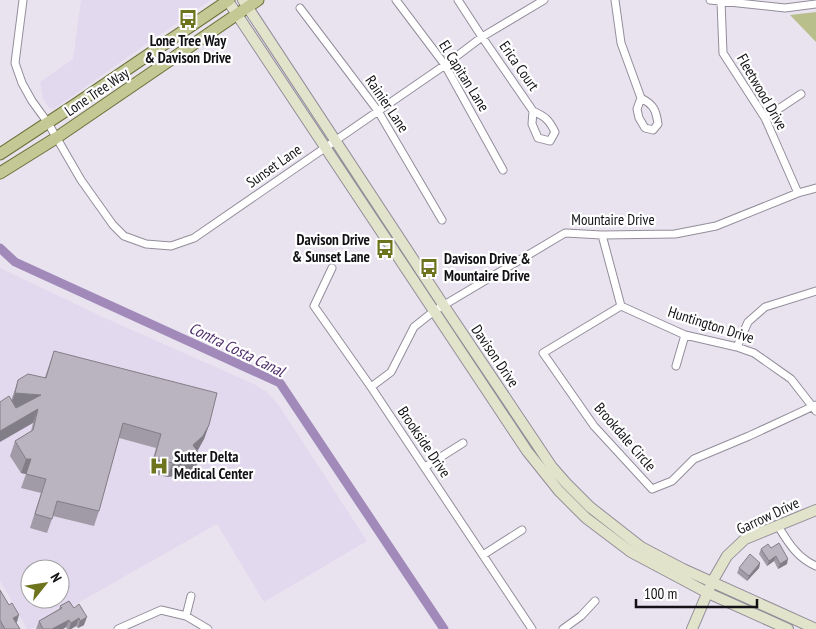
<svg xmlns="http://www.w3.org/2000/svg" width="816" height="629" font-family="'PT Sans Narrow',sans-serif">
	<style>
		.built { fill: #e3d9ee; fill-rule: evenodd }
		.green { fill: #b8bf8b }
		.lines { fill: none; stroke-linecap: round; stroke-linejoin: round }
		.canal { stroke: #a18ab9; stroke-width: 9 }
		.street-casing { stroke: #938d9a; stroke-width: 9 }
		.secondary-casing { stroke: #938d9a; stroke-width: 12 }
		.primary-casing { stroke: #6c7139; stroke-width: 13 }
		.street { stroke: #fff; stroke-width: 7 }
		.secondary { stroke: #e1e4ca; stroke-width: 10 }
		.primary { stroke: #c4c894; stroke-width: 11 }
		.wall { fill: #a09ba6 }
		.shaded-wall { fill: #827e87 }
		.building { fill: #bab4c1; stroke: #827e87 }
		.labels { text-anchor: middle; stroke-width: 4.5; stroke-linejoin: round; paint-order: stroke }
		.poi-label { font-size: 15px; font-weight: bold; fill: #131115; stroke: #fff; text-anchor: start }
		.street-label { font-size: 15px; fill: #131115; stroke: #fff }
		.water-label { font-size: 16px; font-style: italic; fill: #53336f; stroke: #fff }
	</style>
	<rect width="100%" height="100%" fill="#e9e3f0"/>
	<path class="built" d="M81 0H211L139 49 54 109 49 108 43 99 40 82 73 59Z
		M0 268 103 317 254 384 267 392 280 407 367 541 264 602 217 524 32 629H27L0 580ZM30 569H60V599H30Z"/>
	<path class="green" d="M816 12V42L790 15Z"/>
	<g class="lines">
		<path class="canal" d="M0 248 15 262 280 383 444 629"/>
		<g class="street-casing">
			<path id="street" d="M23 0 15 63 22 83 32 101 48 123 81 180 113 225 124 236 146 244 171 246 194 238 445 65 482 37 544 0
				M396 0 445 65 503 170
				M458 0 482 37 533 111C546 117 549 120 555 132L550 141 538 138 532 124 533 111
				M615 0 621 43 641 98C654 105 656 110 658 124L653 130 645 128 639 118 637 109 641 98
				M710 0 785 8 816 4
				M721 1 723 53 765 118 798 193
				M300 8 378 111 442 220
				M765 118 801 94
				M602 235 621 306 685 335 737 347 754 353 791 379 816 411
				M332 268 314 306 371 387 532 629
				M621 306 543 353 594 426 652 489 672 481 694 459 749 436 816 405
				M737 347 748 322 765 307 816 291
				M676 366 685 335
				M371 387 391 372 414 327 434 311 565 233 602 235 675 234 716 226 798 193 816 188
				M425 467 463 443
				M778 526C788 542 797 558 816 566
				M483 555 522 530
				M186 616 191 596
				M118 629 161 610 186 616 208 629
				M563 629 581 616 595 601"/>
		</g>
		<g class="secondary-casing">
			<path id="secondary" d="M243 0 444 306 552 467 566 483 590 507 641 547 683 569 816 629
				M228 1 527 451 559 491 586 518 631 552 708 593 788 629
				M692 629 712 582 727 556 745 539 816 510"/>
		</g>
		<g class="primary-casing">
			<path id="primary" d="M0 154 73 106 229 0
				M0 173 56 138 258 0"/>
		</g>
		<use href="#street" class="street"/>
		<use href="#secondary" class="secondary"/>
		<use href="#primary" class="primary"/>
	</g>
	<path class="wall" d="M54 351 209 425 204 439 197 451 195 470 183 475 167 477 149 473 156 448 119 438 99 511 94 526 53 516 47 533 30 528 41 493 21 488 26 474 21 473 10 456 15 441 31 431 33 423 11 401 18 380 45 377Z
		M771 548 787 564 778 569 774 561 767 566 759 554 761 549Z
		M760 563 759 568 747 581 737 573 739 568Z
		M0 590 17 622H16L20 629H0Z
		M69 601 84 625 78 628 76 626 71 629H67L66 627 63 629H36L39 621 59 609 60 606Z"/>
	<path class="shaded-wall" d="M15 393 41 395 36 410 10 407Z
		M38 409 33 423 0 442V431Z
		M209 425 204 439 198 450 187 459 193 445Z
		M200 455 195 470 183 475 167 477 173 463Z
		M26 459H31L26 474 21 473Z
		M776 556 774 561 767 566 769 561Z
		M788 559 787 564 778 569 780 564Z
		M760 563 759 568 747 581 749 576Z
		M19 615 17 622 11 626 13 618Z
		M87 617 84 625 78 628 80 621Z
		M79 618 76 626 71 629H69L71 623Z
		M69 620 66 627 63 629H52Z"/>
	<path class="building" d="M54 351 217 393 209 425 203 436 193 445 200 455 188 461 173 463 154 459 161 434 123 423 99 511 57 501 52 519 35 514 46 479 26 474 31 459H26L15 441 33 430 38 409 0 431V402L9 396 16 408 41 395 15 393 18 380 28 374 46 378Z
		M779 543 788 559 780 564 776 556 769 561 761 549 768 544 771 548Z
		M750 554 760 563 749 576 739 568Z
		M0 590 9 605 12 603 19 615 13 618 20 629H5L0 620Z
		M69 601 74 608 79 604 87 617 80 621 79 618 71 623 69 620 52 629H43L39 621 62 608 60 606Z"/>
	<defs>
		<g id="bus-bare" transform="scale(1.5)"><path d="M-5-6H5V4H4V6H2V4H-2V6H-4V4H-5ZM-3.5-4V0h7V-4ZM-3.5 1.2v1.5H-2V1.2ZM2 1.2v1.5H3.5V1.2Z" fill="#6d741d" stroke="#fff" stroke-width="2.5" paint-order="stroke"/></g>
		<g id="hospital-bare" transform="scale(1.5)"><path d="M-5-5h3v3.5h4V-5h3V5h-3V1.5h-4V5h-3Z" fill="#6d741d" stroke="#fff" stroke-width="2.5" paint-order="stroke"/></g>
	</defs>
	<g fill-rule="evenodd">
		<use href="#bus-bare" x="188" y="19"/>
		<use href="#bus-bare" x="385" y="249"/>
		<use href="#bus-bare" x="429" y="268"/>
		<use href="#hospital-bare" x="159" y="466"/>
	</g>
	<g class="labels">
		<g class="poi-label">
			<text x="188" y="46" text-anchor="middle">Lone Tree Way<tspan x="188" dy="17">&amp; Davison Drive</tspan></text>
			<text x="370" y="245" text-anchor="end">Davison Drive<tspan x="370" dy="17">&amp; Sunset Lane</tspan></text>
			<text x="444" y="264">Davison Drive &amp;<tspan x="444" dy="17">Mountaire Drive</tspan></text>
			<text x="174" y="462">Sutter Delta<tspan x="174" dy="17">Medical Center</tspan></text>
		</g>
		<g class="street-label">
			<text transform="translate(519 66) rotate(55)" y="5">Erica Court</text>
			<text transform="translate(464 76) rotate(58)" y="5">El Capitan Lane</text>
			<text transform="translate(97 92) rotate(-34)" y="5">Lone Tree Way</text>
			<text transform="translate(762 92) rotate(60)" y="5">Fleetwood Drive</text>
			<text transform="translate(387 104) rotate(56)" y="5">Rainier Lane</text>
			<text transform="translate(274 166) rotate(-35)" y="5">Sunset Lane</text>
			<text x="613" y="225">Mountaire Drive</text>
			<text transform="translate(711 325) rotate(18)" y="5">Huntington Drive</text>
			<text transform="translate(495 356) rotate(56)" y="5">Davison Drive</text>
			<text transform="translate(625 437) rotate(49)" y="5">Brookdale Circle</text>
			<text transform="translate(424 442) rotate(56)" y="5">Brookside Drive</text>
			<text transform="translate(768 516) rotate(-25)" y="5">Garrow Drive</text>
		</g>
		<g class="water-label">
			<text transform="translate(237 349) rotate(26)" y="6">Contra Costa Canal</text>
		</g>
	</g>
	<g transform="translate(45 584) rotate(60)"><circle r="24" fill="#ffffff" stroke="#a1a0a1"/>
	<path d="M0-4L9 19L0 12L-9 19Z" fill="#6d741d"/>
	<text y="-8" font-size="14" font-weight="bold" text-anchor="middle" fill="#131115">N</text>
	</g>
	<path d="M636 599v8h121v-8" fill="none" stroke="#131115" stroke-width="2.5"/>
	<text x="644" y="599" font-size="15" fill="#131115" stroke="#ffffff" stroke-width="4" paint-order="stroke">100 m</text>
</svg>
